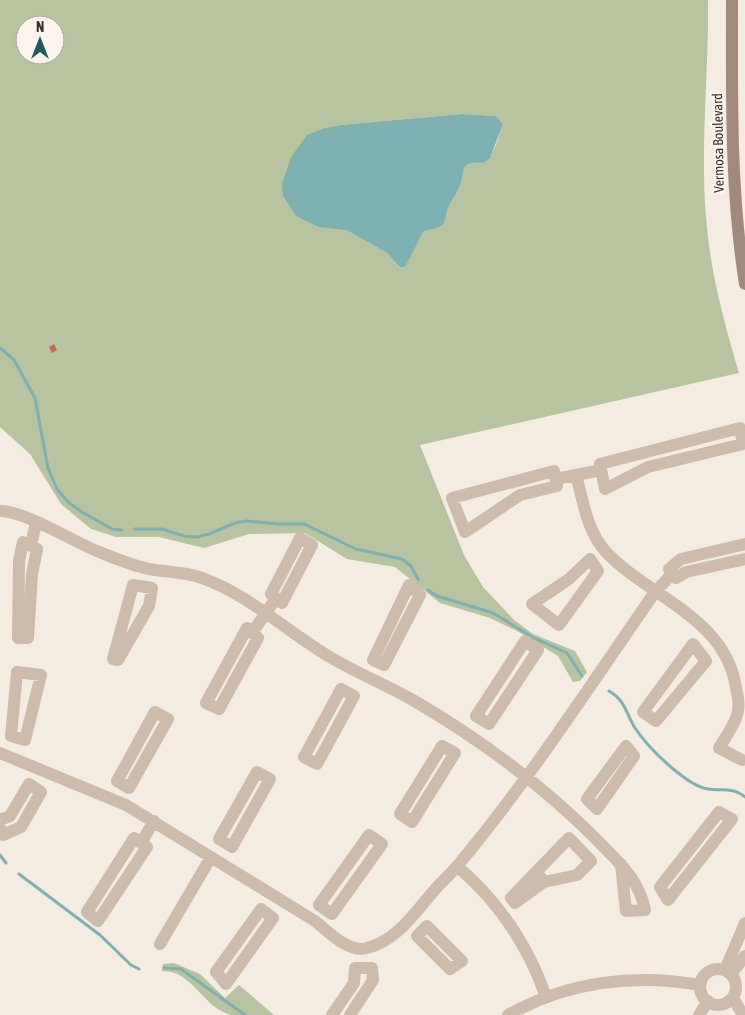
<svg xmlns="http://www.w3.org/2000/svg" width="745" height="1015" font-family="'Asap Condensed',sans-serif">
	<style>
		.green { fill: #b8c4a0; fill-rule: evenodd }
		.water { fill: #7fb0b2 }
		.lines { fill: none; stroke-linecap: round; stroke-linejoin: round }
		.stream { stroke: #7fb0b2; stroke-width: 3 }
		.building { fill: #c8694b }
		.minor { stroke: #cdbbac; stroke-width: 12 }
		.secondary { stroke: #a18a7d; stroke-width: 12 }
		.labels { text-anchor: middle; stroke-width: 5; stroke-linejoin: round; paint-order: stroke }
		.street-label { font-size: 14px; fill: #3b302b; stroke: #fbf5ee }
	</style>
	<rect width="100%" height="100%" fill="#f4ebe1"/>
	<path class="green" d="M0 0H708C709 72 700 145 706 217 710 271 724 322 739 373L420 445 464 555 483 587 514 620 533 634 575 651 587 672 580 681 573 682 558 656 517 631 490 618 440 603 395 567 347 559 305 533 249 534 204 548 159 537H116L91 529 61 504 30 454 0 427ZM25 25H55V55H25ZM461 114 496 116 503 124C498 137 495 154 484 163 457 161 467 171 459 188 456 195 451 201 448 208 446 213 446 219 444 223 441 229 429 229 423 232L400 267 387 253 346 230 325 128 340 125Z
		M174 963 200 974 225 998 239 985 274 1015C261 1015 245 1015 232 1015 203 1009 193 970 162 971L163 964Z"/>
	<path class="water" d="M461 114 496 116 503 124 490 158 484 163C457 161 467 171 459 188 456 195 451 201 448 208 446 213 446 219 444 223 441 229 429 229 423 232L405 267H400L387 253 346 230 319 227 296 216 283 196 282 184 291 157 307 135 325 128 340 125Z"/>
	<g class="lines">
		<path class="stream" d="M0 348 14 360 35 398 48 468 57 489 68 502 82 512 112 529 122 530
			M134 529H162L184 536 197 537 209 534 235 523 247 521 278 524H304L356 549 402 559 411 566 418 579
			M428 590 437 596 493 613 534 638 567 653 582 676
			M609 691C625 700 626 713 635 728 645 743 658 756 672 768 682 776 695 787 708 789 722 791 734 787 745 797
			M0 855 6 863
			M19 874 100 935 131 965 139 969
			M164 968 181 969 245 1015"/>
	</g>
	<path class="building" d="M54 344 57 350 52 353 49 347Z"/>
	<g class="lines">
		<path class="minor" d="M740 428 743 444 648 467 605 489 600 464Z
			M554 471 557 486 520 495 465 532 452 498Z
			M576 475C583 501 587 531 606 552 650 598 726 618 736 688 738 696 740 707 737 715 734 726 725 738 719 748L742 760
			M556 479 601 470
			M0 511C25 511 72 541 97 551 114 558 130 565 149 569 165 572 183 572 199 577 245 592 284 629 325 654 355 673 388 685 418 703 482 741 542 785 595 838 616 860 639 878 645 910L626 911 621 864
			M300 538 312 545 282 603 271 594Z
			M23 542 37 549 32 574 28 638H18L19 561Z
			M745 544 681 559 669 569 676 578 686 572 745 559
			M31 546 36 522
			M590 559 598 571 559 625 532 604 569 579Z
			M133 585 152 588 149 606 118 660 113 659Z
			M409 585 420 595 384 665 373 660Z
			M247 628 258 638 219 709 206 703Z
			M252 633 276 598
			M525 641 538 650 489 724 476 716Z
			M693 644 706 661 656 721 643 712Z
			M17 672 41 675 25 740 11 736Z
			M341 689 354 696 317 764 304 757Z
			M155 712 168 719 129 788 117 781Z
			M442 746 455 753 412 822 400 814Z
			M626 746 634 756 597 809 587 799Z
			M0 753 126 805 315 921C329 932 348 953 367 948 396 941 414 914 432 893 440 883 450 875 458 865 530 779 591 684 655 592L672 574
			M257 772 270 779 232 847 219 839Z
			M719 812 732 819 668 900 660 887Z
			M0 820 10 816 29 784 41 792 21 827 3 835 0 828
			M369 835 382 844 332 914 319 905Z
			M134 838 147 847 98 921 87 912Z
			M569 838 591 861 577 875 544 882 536 872Z
			M141 843 154 821
			M457 866C499 902 528 945 546 997
			M536 872 511 898 515 903 544 882
			M261 909 273 918 226 984 216 972Z
			M427 926 462 961 450 969 417 936Z
			M160 944 211 857
			M700 987a18 18 0 1 1 36 0a18 18 0 1 1-36 0Z
			M725 970 745 923
			M731 974 745 956
			M733 998 743 1015
			M332 1015 354 983 355 968H372L373 980 350 1015
			M508 1015C567 982 634 973 700 985
			M699 1015 708 1001"/>
		<path class="secondary" d="M732 0C732 95 730 189 745 284"/>
	</g>
	<g class="labels">
		<g class="street-label">
			<text transform="translate(718 143) rotate(-91)" y="5">Vermosa Boulevard</text>
		</g>
	</g>
	<g transform="translate(40 40)"><circle r="24" fill="#fbf5ee" stroke="#aea6a0"/>
	<path d="M0-4L9 19L0 12L-9 19Z" fill="#1f5a5e"/>
	<text y="-8" font-size="14" font-weight="bold" text-anchor="middle" fill="#3b302b">N</text>
	</g>
</svg>
